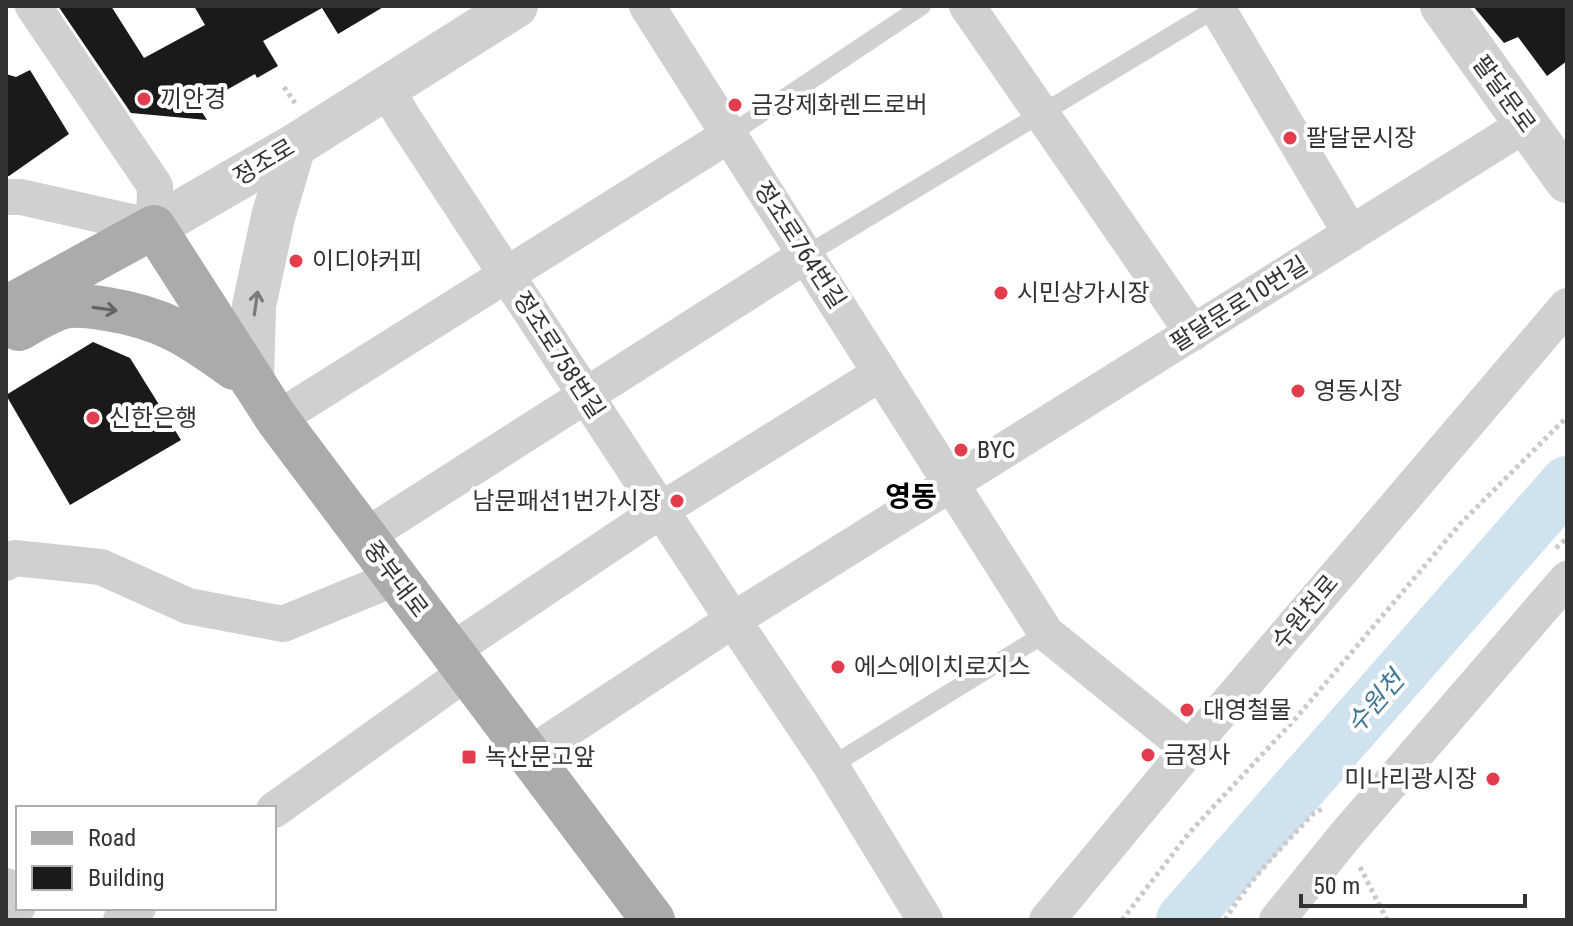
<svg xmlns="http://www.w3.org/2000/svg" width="1573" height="926" font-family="'Roboto Condensed','Noto Sans KR',sans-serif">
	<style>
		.water { fill: #cfe2ed }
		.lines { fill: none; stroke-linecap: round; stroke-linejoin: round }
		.river { stroke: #cfe2ed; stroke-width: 54 }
		.building { fill: #1a1a1a }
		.path { stroke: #cacaca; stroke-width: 5; stroke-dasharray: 4 4; stroke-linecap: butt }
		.service { stroke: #d0d0d0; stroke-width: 18 }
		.minor { stroke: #d0d0d0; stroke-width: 36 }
		.tertiary { stroke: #d0d0d0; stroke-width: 44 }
		.primary { stroke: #ababab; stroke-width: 44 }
		.oneway { stroke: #7a7a7a }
		.oneway2 { stroke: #636363 }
		.poi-dot { fill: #e23c4d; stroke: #fff; stroke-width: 3 }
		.labels { text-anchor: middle; stroke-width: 8; stroke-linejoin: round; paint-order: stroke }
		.street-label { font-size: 24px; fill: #333; stroke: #fff }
		.poi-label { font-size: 24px; fill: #333; stroke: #fff; text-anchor: start }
		.water-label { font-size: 26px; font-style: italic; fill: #407795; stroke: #fff }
		.quarter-label { font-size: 28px; font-weight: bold; fill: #000; stroke: #fff }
	</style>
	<rect width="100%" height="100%" fill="#fff"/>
	<path class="water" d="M1567 467V506L1506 573 1481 556Z"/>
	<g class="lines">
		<path class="river" d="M1183 920 1567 483"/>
	</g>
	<path class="building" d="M58 6H111L144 58 205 25 194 6H385L338 34 322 8 263 41 278 66 257 78 255 74 198 106 207 120 131 113Z
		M1473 6H1567V61L1547 76 1518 37 1504 43Z
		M30 70 69 134 9 176H6V74L16 77Z
		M93 342 130 358 181 440 70 505 6 395Z"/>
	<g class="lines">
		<path class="path" d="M284 87 295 103
			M1556 548 1567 538
			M1360 867 1387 920
			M1122 920 1189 833 1297 717 1460 524 1567 417
			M1225 920C1249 880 1282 847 1314 813L1324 808"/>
		<path class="service" d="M729 135 922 6
			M806 255 1220 6
			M831 766 1046 633"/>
		<path class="minor" d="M647 6 1046 633 1189 749
			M967 6 1193 333
			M1216 6 1351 234
			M386 88 403 117 733 620 831 766 925 920
			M6 197H21L154 227 155 186 33 6
			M277 419 729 135
			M364 537 806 255
			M6 563 14 558 101 567 188 606 283 624 395 578
			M451 651 661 510 881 373
			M530 754 733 620 1526 124
			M274 810 467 672
			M6 886 18 906
			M121 920 138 908
			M1047 920 1189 749 1567 306
			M1277 920 1345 836 1567 579"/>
		<path class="tertiary" d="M1442 6 1567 181
			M154 227 294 146 516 6
			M252 381 254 306 273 217 294 146"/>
		<path class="primary" d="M6 308 154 227 277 419 653 920
			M19 329C33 321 49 311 64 307 77 304 93 307 107 309 163 318 189 335 234 368"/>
	</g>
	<defs><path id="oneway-shaft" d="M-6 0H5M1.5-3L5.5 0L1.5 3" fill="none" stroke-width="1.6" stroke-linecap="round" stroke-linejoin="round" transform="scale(2)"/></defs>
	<use class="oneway" href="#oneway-shaft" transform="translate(256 303) rotate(-82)"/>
	<use class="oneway2" href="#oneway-shaft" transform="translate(105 309) rotate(8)"/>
	<g class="poi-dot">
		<circle cx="144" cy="99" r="8"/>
		<circle cx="735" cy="105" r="8"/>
		<circle cx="1290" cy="138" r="8"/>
		<circle cx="296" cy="261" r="8"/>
		<circle cx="1001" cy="293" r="8"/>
		<circle cx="1298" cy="391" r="8"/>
		<circle cx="93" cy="418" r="8"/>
		<circle cx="961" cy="450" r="8"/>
		<circle cx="677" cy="501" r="8"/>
		<circle cx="838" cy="667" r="8"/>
		<circle cx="1187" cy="710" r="8"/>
		<circle cx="1148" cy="755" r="8"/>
		<rect x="461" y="749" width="16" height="16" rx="4"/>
		<circle cx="1493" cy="779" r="8"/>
	</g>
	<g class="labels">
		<g class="street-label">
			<text transform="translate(1504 94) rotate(54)" y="8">팔달문로</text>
			<text transform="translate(264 162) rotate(-31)" y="8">정조로</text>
			<text transform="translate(800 245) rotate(57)" y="8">정조로764번길</text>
			<text transform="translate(1239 304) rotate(-32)" y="8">팔달문로10번길</text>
			<text transform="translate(559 355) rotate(57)" y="8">정조로758번길</text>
			<text transform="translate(396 579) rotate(53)" y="8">중부대로</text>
			<text transform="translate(1305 612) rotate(-50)" y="8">수원천로</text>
		</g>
		<g class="poi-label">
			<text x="160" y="107">끼안경</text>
			<text x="751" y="113">금강제화렌드로버</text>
			<text x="1306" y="146">팔달문시장</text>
			<text x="312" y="269">이디야커피</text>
			<text x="1017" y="301">시민상가시장</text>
			<text x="1314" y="399">영동시장</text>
			<text x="109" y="426">신한은행</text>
			<text x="977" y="458">BYC</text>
			<text x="661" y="509" text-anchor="end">남문패션1번가시장</text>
			<text x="854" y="675">에스에이치로지스</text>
			<text x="1203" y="718">대영철물</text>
			<text x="1164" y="763">금정사</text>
			<text x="485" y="765">녹산문고앞</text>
			<text x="1477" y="787" text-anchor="end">미나리광시장</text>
		</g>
		<g class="water-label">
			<text transform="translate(1375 702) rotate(-49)" y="9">수원천</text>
		</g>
		<g class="quarter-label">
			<text x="911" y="506">영동</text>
		</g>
	</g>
	<rect width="1573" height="926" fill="none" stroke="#333333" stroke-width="16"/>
	<rect x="16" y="806" width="260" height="104" fill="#ffffff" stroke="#adadad" stroke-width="2"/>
	<rect x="32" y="832" width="40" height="12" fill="#ababab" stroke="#adadad" stroke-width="2"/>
	<text x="88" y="846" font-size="24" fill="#333333">Road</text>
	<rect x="32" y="866" width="40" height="24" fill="#1a1a1a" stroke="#adadad" stroke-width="2"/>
	<text x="88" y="886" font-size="24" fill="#333333">Building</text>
	<path d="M1301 894v12h224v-12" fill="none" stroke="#333333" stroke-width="4"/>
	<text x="1313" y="894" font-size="24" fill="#333333" stroke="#ffffff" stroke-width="6" paint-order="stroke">50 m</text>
</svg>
